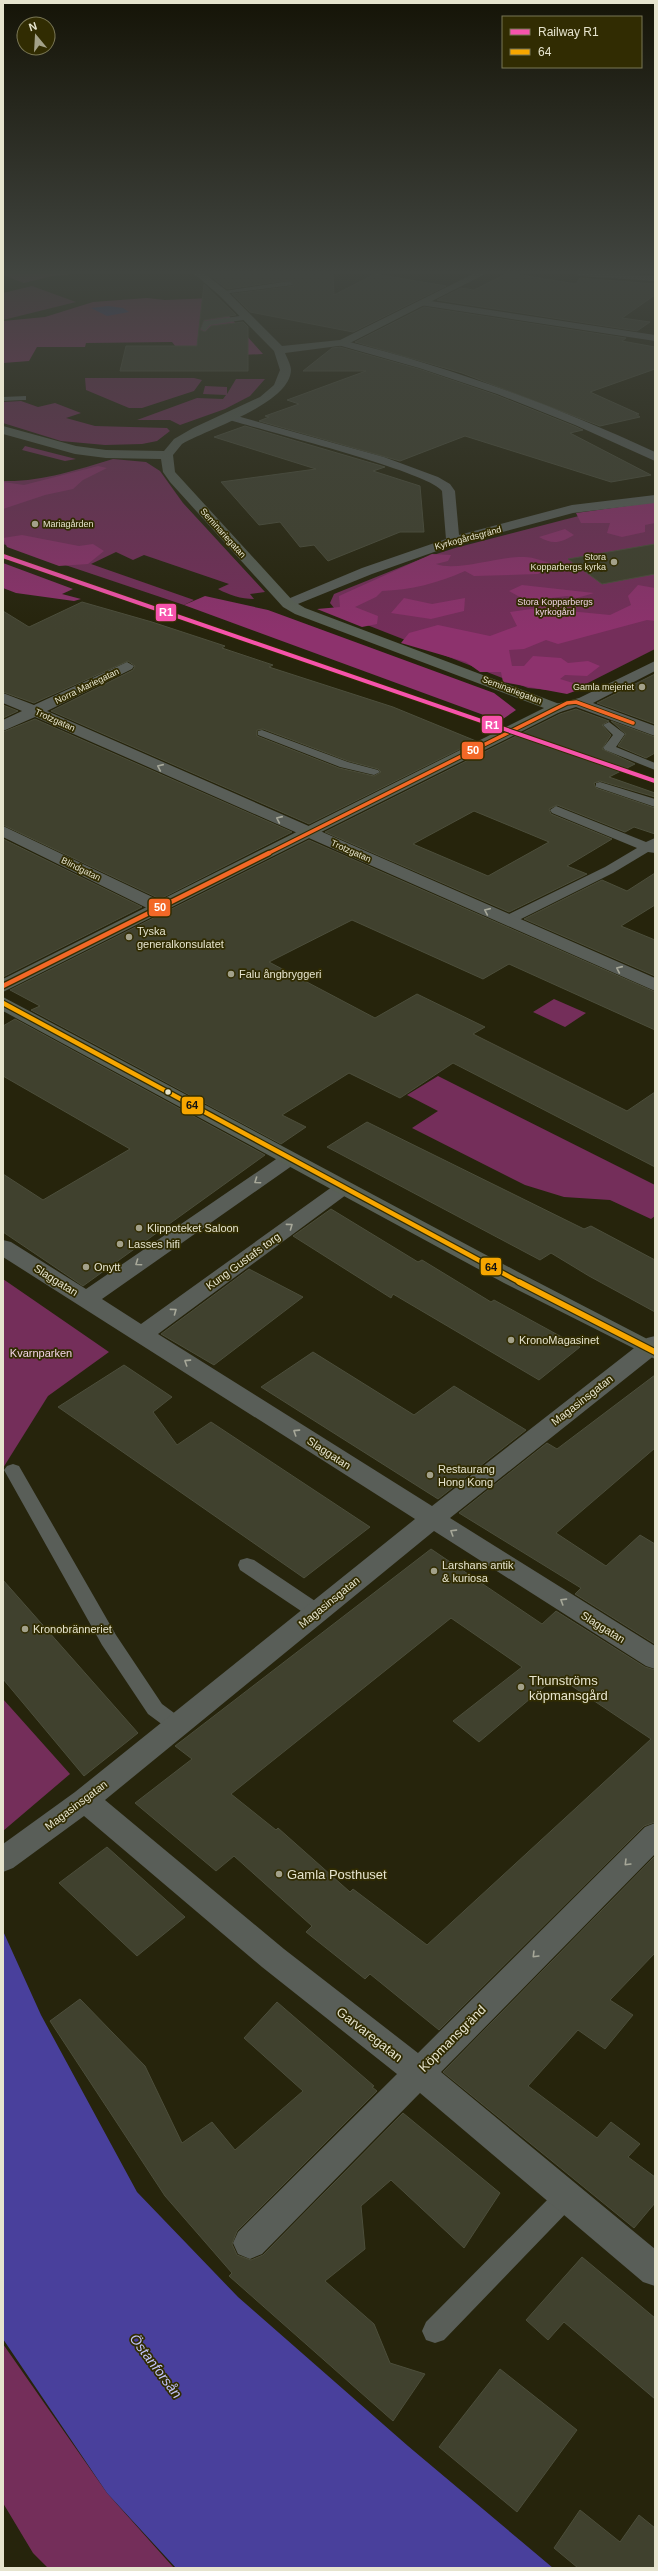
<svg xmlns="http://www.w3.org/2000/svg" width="658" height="2571" font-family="Helvetica,sans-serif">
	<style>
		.green { fill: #742e5a }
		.forest { fill: #8d326d }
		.water { fill: #49409c }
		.building { fill: #40412e; stroke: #4c4e3b; fill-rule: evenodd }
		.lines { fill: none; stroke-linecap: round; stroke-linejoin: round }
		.lane { fill: #595e58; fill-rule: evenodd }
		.street { fill: #595e58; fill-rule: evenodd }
		.secondary { fill: #596055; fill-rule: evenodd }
		.bus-1-far1-casing { stroke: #312c02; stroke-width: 7 }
		.bus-1-casing { stroke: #312c02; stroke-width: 8 }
		.bus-2-far1-casing { stroke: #312c02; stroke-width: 5.5 }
		.bus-2-casing { stroke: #312c02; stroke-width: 7 }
		.bus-1-far1 { stroke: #f7a600; stroke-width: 4.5 }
		.bus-1 { stroke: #f7a600; stroke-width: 5.5 }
		.bus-2-far1 { stroke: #f36827; stroke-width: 3.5 }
		.bus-2 { stroke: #f36827; stroke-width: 4.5 }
		.rail-1-casing { stroke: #312c02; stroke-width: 6 }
		.rail-1 { stroke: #f653ac; stroke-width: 4 }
		.oneway { stroke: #a7a899 }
		.poi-dot { fill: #a3a18a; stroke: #312c02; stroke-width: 1.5 }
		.bus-dot { fill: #e6e4ce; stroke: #312c02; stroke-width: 1.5 }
		.labels { text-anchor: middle; stroke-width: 3.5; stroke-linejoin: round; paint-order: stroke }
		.far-poi-label { font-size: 9px; fill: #e6e4ce; stroke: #312c02; text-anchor: end }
		.far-street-label { font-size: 9px; fill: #e6e4ce; stroke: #312c02 }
		.far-park-label { font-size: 9px; fill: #f1d4e5; stroke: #312c02 }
		.poi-label { font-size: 11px; fill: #e6e4ce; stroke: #312c02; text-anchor: start }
		.street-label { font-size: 11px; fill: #e6e4ce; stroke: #312c02 }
		.park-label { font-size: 11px; fill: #f1d4e5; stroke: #312c02 }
		.near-poi-label { font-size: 13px; fill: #e6e4ce; stroke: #312c02; text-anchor: start }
		.near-street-label { font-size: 13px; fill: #e6e4ce; stroke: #312c02 }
		.near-water-label { font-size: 14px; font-style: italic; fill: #c2c4fa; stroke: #312c02 }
		.line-badge { stroke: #312c02; stroke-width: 1.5 }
		.badge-label { font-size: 11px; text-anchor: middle; font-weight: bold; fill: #fff }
		.pale-badge-label { font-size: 11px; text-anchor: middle; font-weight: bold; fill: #111 }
	</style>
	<rect width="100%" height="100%" fill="#26240c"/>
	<path class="green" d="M3 273H85L52 276 24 283 3 275Z
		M32 286 76 302 3 320V293Z
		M85 378H194L202 380 194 391 142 408H129L86 390Z
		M236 379H265L250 396 225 409 180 425 170 420H137L197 398 223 399 226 395 203 394 205 386 227 387V394Z
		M21 401 38 407 55 403 81 413 66 418 95 426 167 428 170 431 157 441 142 444 105 445 61 441 3 423V402Z
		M25 446 76 459 65 461 22 450Z
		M113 459 146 462 160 471 183 503 265 592 250 594 254 599C241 599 229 595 218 589L229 584 144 555 133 560 116 552 91 564 194 600 184 605 3 544V481C42 482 76 470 113 459Z
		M655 505V649L576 689 559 691 528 688 339 614 330 603 334 594 421 559 455 548 602 510Z
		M554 999 586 1013 565 1027 533 1012Z
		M438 1076 655 1185V1216L651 1219 610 1200 564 1197 525 1185 412 1128 438 1111 407 1095Z
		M3 1279 109 1352 48 1396 3 1468Z
		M3 1699 70 1774 3 1831Z
		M3 2344 107 2493 174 2568H48L33 2553 3 2503Z"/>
	<path class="forest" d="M147 298 165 300 213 298 263 354 196 357 180 352 172 342 86 343 85 347H37L29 361 3 363V321L45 317 93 302Z
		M98 466 107 468 83 480 73 489 45 495 3 509V482L24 485Z
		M655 502V523L645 525V532L622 537 607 533 610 523H581L576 513Z
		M565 529 574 535C560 543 553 545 539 537Z
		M22 535 79 546 93 544 104 551 88 564 59 566 7 547 3 538Z
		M432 554 451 555 448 561 436 564C457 572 499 556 524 557 534 557 545 562 554 564L538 574 474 576 465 571C439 583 410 590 382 591L376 597 355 607 378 616 377 624 362 627 317 609 340 607 339 596Z
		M3 563 73 589 62 594 81 599 74 601 16 593 3 588Z
		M522 585 594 593 577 598 567 596 527 601 509 591Z
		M638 585 655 588V621L647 620 558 644 546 640 524 649 509 650 512 666H524L533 656 561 658 568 663 588 661 600 666 587 676 565 675 560 679 586 687 567 694 503 682 501 672H480L466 662 401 643 409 633 438 625 490 636 517 626 510 612 538 608 610 615 631 605 628 596Z
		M205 596 268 610 494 693 516 710 500 721 184 605Z
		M404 598 432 604 465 598 464 611 431 619 391 613Z"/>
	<path class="water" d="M108 306 123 308 129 312 107 316 91 308Z
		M3 1931 41 2015 137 2192 238 2297 408 2446 553 2568H176L107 2493 3 2339Z"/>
	<path class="building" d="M206 273H333L334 295 375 274 446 286 353 332 250 312 232 294 294 286 290 280 227 289Z
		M508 273 576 284 580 278 655 284V295L622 318 650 322 637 331 437 300 461 288 474 290Z
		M204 284 236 315 204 320 200 330 205 332 211 326 243 322 248 327V371H120L126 346H197Z
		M424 307 626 338 622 341 655 347V369L590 392 639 414H636L640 417 600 426 462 373 355 342Z
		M340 347 419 369 496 395 574 426 583 430 570 433 651 475 611 482 465 436 400 461 259 421 269 417 265 416 299 404 287 400 366 371H303L332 348Z
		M245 426 385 467 373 471 420 486 424 532H400L328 561 314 545 300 547 280 522 259 525 221 482 316 469 214 437Z
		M655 544V574L602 584 568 559Z
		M82 602 152 622 225 646 222 648 273 665 269 667 393 707 476 741 309 824 51 711 133 670 135 666 128 661 34 703 3 692V611L29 627ZM263 729 348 761 378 769 381 772 374 776 339 768 257 736V730Z
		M655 674V724L597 703Z
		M3 705 18 711 3 718Z
		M576 709 609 721 602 725 611 735 602 749 635 764 609 777 655 793V797L600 781 594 783 596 788 655 808V834L634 827 625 832 557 805 549 809 551 814 612 839 567 866 587 874 509 912 325 832 560 714ZM474 811 549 842 488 876 413 844Z
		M35 719 292 832 160 899 3 825V732Z
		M611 721 655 737V753L646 758 618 746 626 734Z
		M3 839 142 907 3 977Z
		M309 840 655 992V1030L509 964 483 979 352 920 269 962 375 1018 417 994 485 1027 473 1034 627 1111 655 1092V1167L453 1063 400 1098 349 1073 282 1115 306 1127 281 1144 31 1010 40 1006 10 990Z
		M655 873V905L621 926 655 940V976L524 919 602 880 627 891Z
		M15 1019 265 1155 83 1286 3 1232V1174L43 1200 130 1149 3 1076V1026Z
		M367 1122 584 1229 591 1226 655 1260V1312L589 1276 551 1253 540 1260 327 1147Z
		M331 1209 418 1262 422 1260 491 1302 494 1300 580 1347 539 1380 393 1294 391 1298 293 1236Z
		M249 1269 303 1297 214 1365 161 1334Z
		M313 1352 414 1415 454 1386 526 1430 438 1499 261 1387Z
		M124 1365 172 1397 153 1412 177 1445 211 1422 370 1527 304 1578 58 1407Z
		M655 1375V1448L556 1533 606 1566 640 1535 655 1544V1644L575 1594 581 1588 459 1513 547 1443 557 1449Z
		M431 1549 542 1624 556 1611 645 1667 655 1670V1822L644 1826 439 2030 370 1974 365 1979 306 1932 312 1926 234 1856 216 1871 135 1803 192 1759 175 1746ZM451 1618 522 1667 453 1721 479 1742 557 1676 651 1739 427 1945 353 1889 350 1892 278 1828 276 1830 231 1794Z
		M3 1580 138 1733 84 1776 3 1679Z
		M107 1847 185 1917 137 1956 59 1883Z
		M655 1856V1953L610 2000 633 2015 605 2049 578 2030 528 2086 597 2138 611 2122 640 2144 628 2157 655 2177V2203L634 2228 443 2072Z
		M80 1999 145 2066 182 2143 212 2122 235 2150 303 2091 244 2038 277 2002 374 2086 372 2087 377 2091 237 2231 232 2244 237 2255 251 2260 263 2255 403 2113 500 2193 464 2248 391 2180 361 2206 365 2249 325 2281 374 2324 390 2363 425 2374 393 2421 229 2276 232 2273 165 2196 50 2021Z
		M582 2257 655 2318V2399L564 2322 548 2340 526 2320Z
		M500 2369 577 2430 517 2512 439 2447Z
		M580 2510 620 2542 639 2515 655 2528V2568H578L554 2548Z"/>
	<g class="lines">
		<path class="lane" d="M290 281 293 285 222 294 218 292Z
			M247 315 251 317 250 319 210 325 205 331 201 329 204 321Z
			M26 396V400H23L3 401V397Z
			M609 722 625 734 616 747 655 763V770L605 750 603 748 613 735 603 725Z
			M262 730 348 762 378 770 380 772 374 775 340 767 258 735V731Z
			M600 782 655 799V807L596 787V783Z
			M556 806 646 842 655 838V853L648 852 613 873 513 923H503L502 920 503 917 605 867 637 848 552 813 550 810Z
			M13 1464 19 1466 116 1635 162 1704 185 1721 188 1726 185 1731 178 1734 171 1731 148 1714 102 1645 4 1470 7 1466Z
			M247 1558 254 1560 324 1607 326 1612 324 1617 317 1619 310 1617 240 1570 238 1565 240 1560Z
			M567 2185 575 2188 579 2196 575 2204 444 2340 435 2343 426 2340 422 2331 426 2322 559 2188Z"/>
		<path class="street" d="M574 273 655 275V281L579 276Z
			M424 300 655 335V341L420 305 419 303Z
			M342 340C450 367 554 405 655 452V461L575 425 497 394 419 368 338 345 337 343Z
			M230 414 384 457 438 477 450 484 455 491 459 535 572 505 655 495V503L573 513 451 546 372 574 288 608 281 604 283 601 362 568 446 539 442 491C430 472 258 429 226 419L224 417Z
			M655 661V671L593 703 655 726V736L576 707 557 713 549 708 552 705 579 698Z
			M127 662 134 666 132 669 47 711 655 978V991L35 717 3 731V720L22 711 3 703V693L34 705Z
			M3 826 165 903 168 907 165 911H153L3 837Z
			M289 1153 296 1155 299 1159 296 1163 102 1299 141 1324 336 1184 343 1182 350 1184 353 1188 350 1192 158 1334 432 1506 647 1338 655 1336V1355L450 1518 655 1646V1669L646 1666 434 1531 105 1800 284 1949 418 2053 645 1827 655 1823V1854L441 2072 655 2249V2286L643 2282 420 2093 262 2254 250 2259 238 2254 233 2243 238 2232 397 2074 262 1967 84 1816 13 1868 3 1872V1844L75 1792 415 1519 3 1257V1240L11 1242 86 1289 282 1155Z"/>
		<path class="secondary" d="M193 273H204L227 291 282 346 340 340 475 273H487L346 345 285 353C287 358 291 365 291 370 290 404 208 429 182 444L173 455 175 472 293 601 305 608 562 705 565 708 562 711 3 992V979L544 708 295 614 283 607 170 482 163 472 161 459 106 458 75 454 3 434V426L76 446 106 450 164 451 174 439 193 428 260 397 274 385 280 370 274 351 219 295Z
			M3 997 520 1273 655 1343V1359L504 1283 3 1011Z"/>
		<g class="bus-1-far1-casing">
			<path id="bus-1-far1" d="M3 1003 521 1283"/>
		</g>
		<g class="bus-1-casing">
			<path id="bus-1" d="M519 1282 655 1352"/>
		</g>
		<g class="bus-2-far1-casing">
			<path id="bus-2-far1" d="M267 854 567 703 576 702 633 723"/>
		</g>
		<g class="bus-2-casing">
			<path id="bus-2" d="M3 986 269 853"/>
		</g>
		<use href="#bus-1-far1" class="bus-1-far1"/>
		<use href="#bus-1" class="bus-1"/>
		<use href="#bus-2-far1" class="bus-2-far1"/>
		<use href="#bus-2" class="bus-2"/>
		<g class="rail-1-casing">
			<path id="rail-1" d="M3 556 655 781"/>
		</g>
		<use href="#rail-1" class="rail-1"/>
	</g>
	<defs><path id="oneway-chevron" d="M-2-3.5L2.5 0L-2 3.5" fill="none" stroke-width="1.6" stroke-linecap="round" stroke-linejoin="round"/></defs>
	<g class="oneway">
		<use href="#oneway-chevron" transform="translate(160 767) rotate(-156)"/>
		<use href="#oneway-chevron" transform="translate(279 819) rotate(-156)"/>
		<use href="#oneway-chevron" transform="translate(487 911) rotate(-156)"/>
		<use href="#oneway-chevron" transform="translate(619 969) rotate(-156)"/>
		<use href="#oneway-chevron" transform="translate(257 1181) rotate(145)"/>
		<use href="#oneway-chevron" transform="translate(290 1226) rotate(-36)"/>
		<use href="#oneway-chevron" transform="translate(138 1263) rotate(145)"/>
		<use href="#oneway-chevron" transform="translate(174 1311) rotate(-36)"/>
		<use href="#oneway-chevron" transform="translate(187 1362) rotate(-147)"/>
		<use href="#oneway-chevron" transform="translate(296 1432) rotate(-147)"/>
		<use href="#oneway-chevron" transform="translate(453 1532) rotate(-148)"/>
		<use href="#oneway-chevron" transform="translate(563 1601) rotate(-148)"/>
		<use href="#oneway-chevron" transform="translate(627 1863) rotate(135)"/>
		<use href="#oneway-chevron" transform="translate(535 1955) rotate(135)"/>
	</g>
	<linearGradient id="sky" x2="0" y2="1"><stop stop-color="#151407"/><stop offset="0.43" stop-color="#414540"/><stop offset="1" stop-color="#414540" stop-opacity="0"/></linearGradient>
	<rect width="658" height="632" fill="url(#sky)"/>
	<g class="poi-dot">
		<circle cx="35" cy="524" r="4"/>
		<circle cx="614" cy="562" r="4"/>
		<circle cx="642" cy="687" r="4"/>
		<circle cx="129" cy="937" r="4"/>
		<circle cx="231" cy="974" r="4"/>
		<circle cx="139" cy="1228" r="4"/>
		<circle cx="120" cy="1244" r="4"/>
		<circle cx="86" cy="1267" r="4"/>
		<circle cx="511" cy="1340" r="4"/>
		<circle cx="430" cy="1475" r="4"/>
		<circle cx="434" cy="1571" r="4"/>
		<circle cx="25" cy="1629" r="4"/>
		<circle cx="521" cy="1687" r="4"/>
		<circle cx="279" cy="1874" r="4"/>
	</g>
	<circle class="bus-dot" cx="168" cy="1092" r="3.5"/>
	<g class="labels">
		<g class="far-poi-label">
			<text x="43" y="527" text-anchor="start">Mariagården</text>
			<text x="606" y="560">Stora<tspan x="606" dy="10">Kopparbergs kyrka</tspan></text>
			<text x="634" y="690">Gamla mejeriet</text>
		</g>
		<g class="far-street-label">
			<text transform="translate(223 533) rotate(48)" y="3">Seminariegatan</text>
			<text transform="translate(468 538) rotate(-15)" y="3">Kyrkogårdsgränd</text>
			<text transform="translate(87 686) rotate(-26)" y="3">Norra Mariegatan</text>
			<text transform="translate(512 690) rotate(21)" y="3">Seminariegatan</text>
			<text transform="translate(55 720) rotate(24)" y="3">Trotzgatan</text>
			<text transform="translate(351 851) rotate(24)" y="3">Trotzgatan</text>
			<text transform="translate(81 869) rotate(26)" y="3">Blindgatan</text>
		</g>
		<g class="far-park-label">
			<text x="555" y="605">Stora Kopparbergs<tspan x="555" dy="10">kyrkogård</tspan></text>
		</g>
		<g class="poi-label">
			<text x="137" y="935">Tyska<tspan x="137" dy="13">generalkonsulatet</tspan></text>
			<text x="239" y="978">Falu ångbryggeri</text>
			<text x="147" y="1232">Klippoteket Saloon</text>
			<text x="128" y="1248">Lasses hifi</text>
			<text x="94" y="1271">Onytt</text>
			<text x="519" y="1344">KronoMagasinet</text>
			<text x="438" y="1473">Restaurang<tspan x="438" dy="13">Hong Kong</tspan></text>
			<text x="442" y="1569">Larshans antik<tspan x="442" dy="13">&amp; kuriosa</tspan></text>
			<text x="33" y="1633">Kronobränneriet</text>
		</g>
		<g class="street-label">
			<text transform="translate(243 1261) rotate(-36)" y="4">Kung Gustafs torg</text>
			<text transform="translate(56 1280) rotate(32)" y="4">Slaggatan</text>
			<text transform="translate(582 1400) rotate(-38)" y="4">Magasinsgatan</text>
			<text transform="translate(329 1453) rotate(33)" y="4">Slaggatan</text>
			<text transform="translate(329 1602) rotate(-39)" y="4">Magasinsgatan</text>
			<text transform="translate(603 1627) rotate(32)" y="4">Slaggatan</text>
			<text transform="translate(76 1805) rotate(-37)" y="4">Magasinsgatan</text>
		</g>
		<g class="park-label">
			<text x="41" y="1357">Kvarnparken</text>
		</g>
		<g class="near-poi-label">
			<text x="529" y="1685">Thunströms<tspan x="529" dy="15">köpmansgård</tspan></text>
			<text x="287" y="1879">Gamla Posthuset</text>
		</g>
		<g class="near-street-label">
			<text transform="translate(370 2034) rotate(38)" y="5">Garvaregatan</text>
			<text transform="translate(452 2038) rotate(-45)" y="5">Köpmansgränd</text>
		</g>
		<g class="near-water-label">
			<text transform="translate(156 2366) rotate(53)" y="5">Östanforsån</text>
		</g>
	</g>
	<g class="line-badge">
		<rect x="155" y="603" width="22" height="19" rx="4" fill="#f653ac"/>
		<rect x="481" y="715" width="22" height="19" rx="4" fill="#f653ac"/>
		<rect x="461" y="741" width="23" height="19" rx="4" fill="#f36827"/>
		<rect x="148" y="898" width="23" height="19" rx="4" fill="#f36827"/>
		<rect x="181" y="1096" width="23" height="19" rx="4" fill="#f7a600"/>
		<rect x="480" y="1257" width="22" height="19" rx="4" fill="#f7a600"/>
	</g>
	<g class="badge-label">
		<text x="166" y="616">R1</text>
		<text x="492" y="729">R1</text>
		<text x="473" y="754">50</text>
		<text x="160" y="911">50</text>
	</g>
	<g class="pale-badge-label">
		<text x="192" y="1109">64</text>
		<text x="491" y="1271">64</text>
	</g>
	<rect width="658" height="2571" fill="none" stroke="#e6e4ce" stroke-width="8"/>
	<rect x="502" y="16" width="140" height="52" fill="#312c02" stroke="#797654"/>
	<rect x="510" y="29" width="20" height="6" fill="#f653ac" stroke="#797654"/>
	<text x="538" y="36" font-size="12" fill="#e6e4ce">Railway R1</text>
	<rect x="510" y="49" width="20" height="6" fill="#f7a600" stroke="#797654"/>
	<text x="538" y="56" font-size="12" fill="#e6e4ce">64</text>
	<g transform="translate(36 36) rotate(342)"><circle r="19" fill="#312c02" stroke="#797654"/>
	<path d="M0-3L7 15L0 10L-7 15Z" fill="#a3a18a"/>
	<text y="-6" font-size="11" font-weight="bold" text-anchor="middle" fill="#e6e4ce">N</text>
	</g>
</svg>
